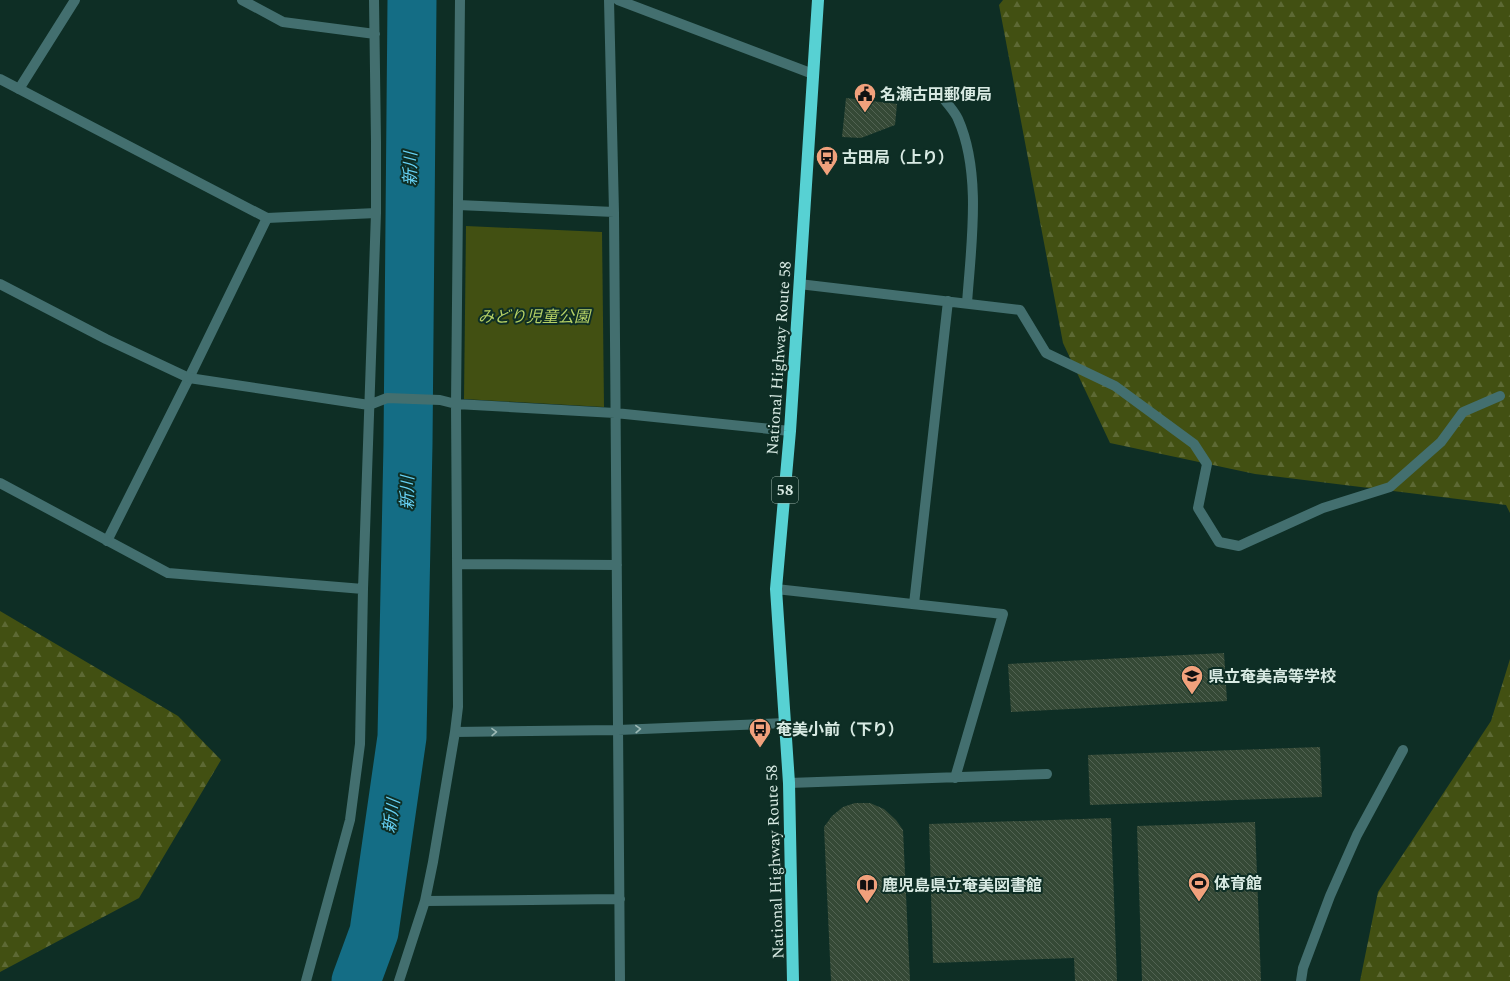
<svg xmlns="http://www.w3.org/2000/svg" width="1510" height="981" font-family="Spectral,'Noto Sans JP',serif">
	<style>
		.forest { fill: url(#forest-firs) }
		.park { fill: #425012 }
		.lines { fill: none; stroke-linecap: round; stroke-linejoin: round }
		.river { stroke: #146d85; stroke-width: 49 }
		.building { fill: url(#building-back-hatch) }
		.lane { stroke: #436f6f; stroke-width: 10 }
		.street { stroke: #436f6f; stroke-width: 10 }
		.highway { stroke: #57d1d3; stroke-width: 12 }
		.oneway { stroke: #9cb9b5 }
		.labels { text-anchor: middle; stroke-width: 4; stroke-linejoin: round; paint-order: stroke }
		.shield { fill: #0e2e25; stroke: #9bb2aa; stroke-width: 1 }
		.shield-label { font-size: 15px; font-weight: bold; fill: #d8eae3 }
		.poi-label { font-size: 16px; font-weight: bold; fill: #d8eae3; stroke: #0e2e25; text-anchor: start }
		.park-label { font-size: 16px; font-style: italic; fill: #b5d065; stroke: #0e2e25 }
		.street-label { font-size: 16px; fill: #d8eae3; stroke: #0e2e25 }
		.water-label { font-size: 17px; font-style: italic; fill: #67d2f5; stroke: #0e2e25 }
	</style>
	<defs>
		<pattern id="forest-firs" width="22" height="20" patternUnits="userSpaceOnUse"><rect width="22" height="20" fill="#425012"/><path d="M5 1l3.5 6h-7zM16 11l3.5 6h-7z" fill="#5d6934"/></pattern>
		<pattern id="building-back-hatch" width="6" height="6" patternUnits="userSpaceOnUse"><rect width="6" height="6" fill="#354936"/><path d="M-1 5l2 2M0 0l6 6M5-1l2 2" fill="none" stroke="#526353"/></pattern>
	</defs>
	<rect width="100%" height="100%" fill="#0e2e25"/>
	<path class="forest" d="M1003 0H1510V513L1506 505 1255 474 1110 443 1063 343 999 5Z
		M0 611 178 716 221 760 139 898 0 972Z
		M1510 659V981H1360L1378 892 1491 721Z"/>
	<path class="park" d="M466 226 602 232 604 407 464 399Z"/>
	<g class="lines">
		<path class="river" d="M356 981 374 932 402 737 408 444 412 0"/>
	</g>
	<path class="building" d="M846 98 897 104 895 125 861 138 842 137Z
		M1224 653 1227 701 1011 712 1008 664Z
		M1320 747 1322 797 1090 805 1088 755Z
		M855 803H870L884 809 896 820 903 830 910 981H831L824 827 832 816 843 807Z
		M1111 818 1117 981H1075L1074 958 933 963 929 824Z
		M1255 822 1261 981H1142L1137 826Z"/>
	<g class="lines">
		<path class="lane" d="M19 89 75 0
			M944 99C949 106 955 112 958 119 982 173 971 246 967 303
			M107 541 189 378 267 218
			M1301 981 1303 968 1330 896 1357 835 1403 750"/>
		<path class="street" d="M242 0 283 22 375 34
			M609 0 614 212 620 981
			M618 0 813 74
			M0 79 267 218 376 213
			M458 205 614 212
			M0 284 106 339 189 378 369 405 387 398 440 400 456 404 615 413 790 431
			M799 284 1020 310 1046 353 1115 386 1194 444 1207 464 1198 508 1219 542 1239 546 1323 508 1390 487 1441 442 1463 412 1500 396
			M0 483 168 573 363 589
			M457 564 617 565
			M776 589 1003 614 955 778
			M914 604 948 301
			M455 732 618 730 785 723
			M789 783 1047 774
			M425 901 620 899
			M306 981 350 820 360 744 363 589 376 213V142L374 0
			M399 981 425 901 433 862 455 732 458 707 456 404 460 0"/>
		<path class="highway" d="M793 981 789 783 776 589 790 431 818 0"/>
	</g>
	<defs><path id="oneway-chevron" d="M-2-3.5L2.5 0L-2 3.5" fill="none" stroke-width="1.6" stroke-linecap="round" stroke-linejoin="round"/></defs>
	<g class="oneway">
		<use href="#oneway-chevron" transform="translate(638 729) rotate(-2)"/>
		<use href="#oneway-chevron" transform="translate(494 732) rotate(-1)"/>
	</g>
	<defs>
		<g id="civic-pin" transform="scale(1.15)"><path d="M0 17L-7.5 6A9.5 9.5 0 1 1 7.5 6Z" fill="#f1a17c" stroke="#0e2e25"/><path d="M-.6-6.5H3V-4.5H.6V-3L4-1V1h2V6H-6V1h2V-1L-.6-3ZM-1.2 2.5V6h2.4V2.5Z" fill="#111"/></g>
		<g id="bus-pin" transform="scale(1.15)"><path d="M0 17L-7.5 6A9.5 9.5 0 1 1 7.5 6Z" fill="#f1a17c" stroke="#0e2e25"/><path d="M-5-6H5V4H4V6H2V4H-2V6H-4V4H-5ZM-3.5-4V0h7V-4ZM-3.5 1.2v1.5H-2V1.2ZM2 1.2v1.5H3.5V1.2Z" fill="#111"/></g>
		<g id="school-pin" transform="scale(1.15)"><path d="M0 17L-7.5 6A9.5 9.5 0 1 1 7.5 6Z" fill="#f1a17c" stroke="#0e2e25"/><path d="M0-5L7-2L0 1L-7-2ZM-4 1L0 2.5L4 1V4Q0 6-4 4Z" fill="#111"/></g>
		<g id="stadium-pin" transform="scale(1.15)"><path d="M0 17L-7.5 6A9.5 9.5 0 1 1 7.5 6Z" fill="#f1a17c" stroke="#0e2e25"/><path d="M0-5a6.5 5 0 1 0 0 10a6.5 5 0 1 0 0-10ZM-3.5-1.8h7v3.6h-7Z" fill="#111"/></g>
		<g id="library-pin" transform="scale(1.15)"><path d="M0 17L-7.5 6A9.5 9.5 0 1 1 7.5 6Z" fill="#f1a17c" stroke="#0e2e25"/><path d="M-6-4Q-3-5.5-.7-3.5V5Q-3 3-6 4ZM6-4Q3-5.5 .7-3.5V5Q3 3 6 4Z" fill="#111"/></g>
	</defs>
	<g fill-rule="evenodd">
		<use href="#civic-pin" x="865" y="94"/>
		<use href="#bus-pin" x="827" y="157"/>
		<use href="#school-pin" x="1192" y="676"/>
		<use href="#bus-pin" x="760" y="729"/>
		<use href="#stadium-pin" x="1199" y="883"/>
		<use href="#library-pin" x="867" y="885"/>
	</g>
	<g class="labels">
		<rect class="shield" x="772" y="477" width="26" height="26" rx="3"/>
		<g class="shield-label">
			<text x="785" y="495">58</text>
		</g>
		<g class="poi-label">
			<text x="880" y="100">名瀬古田郵便局</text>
			<text x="842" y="163">古田局（上り）</text>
			<text x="1208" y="682">県立奄美高等学校</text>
			<text x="776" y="735">奄美小前（下り）</text>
			<text x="1214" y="889">体育館</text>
			<text x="882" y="891">鹿児島県立奄美図書館</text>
		</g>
		<g class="park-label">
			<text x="534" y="322">みどり児童公園</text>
		</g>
		<g class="street-label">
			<text transform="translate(778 358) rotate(-86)" y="6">National Highway Route 58</text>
			<text transform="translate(774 862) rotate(-92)" y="6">National Highway Route 58</text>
		</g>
		<g class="water-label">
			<text transform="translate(410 169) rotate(-89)" y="6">新川</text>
			<text transform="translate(407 493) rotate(-89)" y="6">新川</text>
			<text transform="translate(391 816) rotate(-82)" y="6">新川</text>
		</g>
	</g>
</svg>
